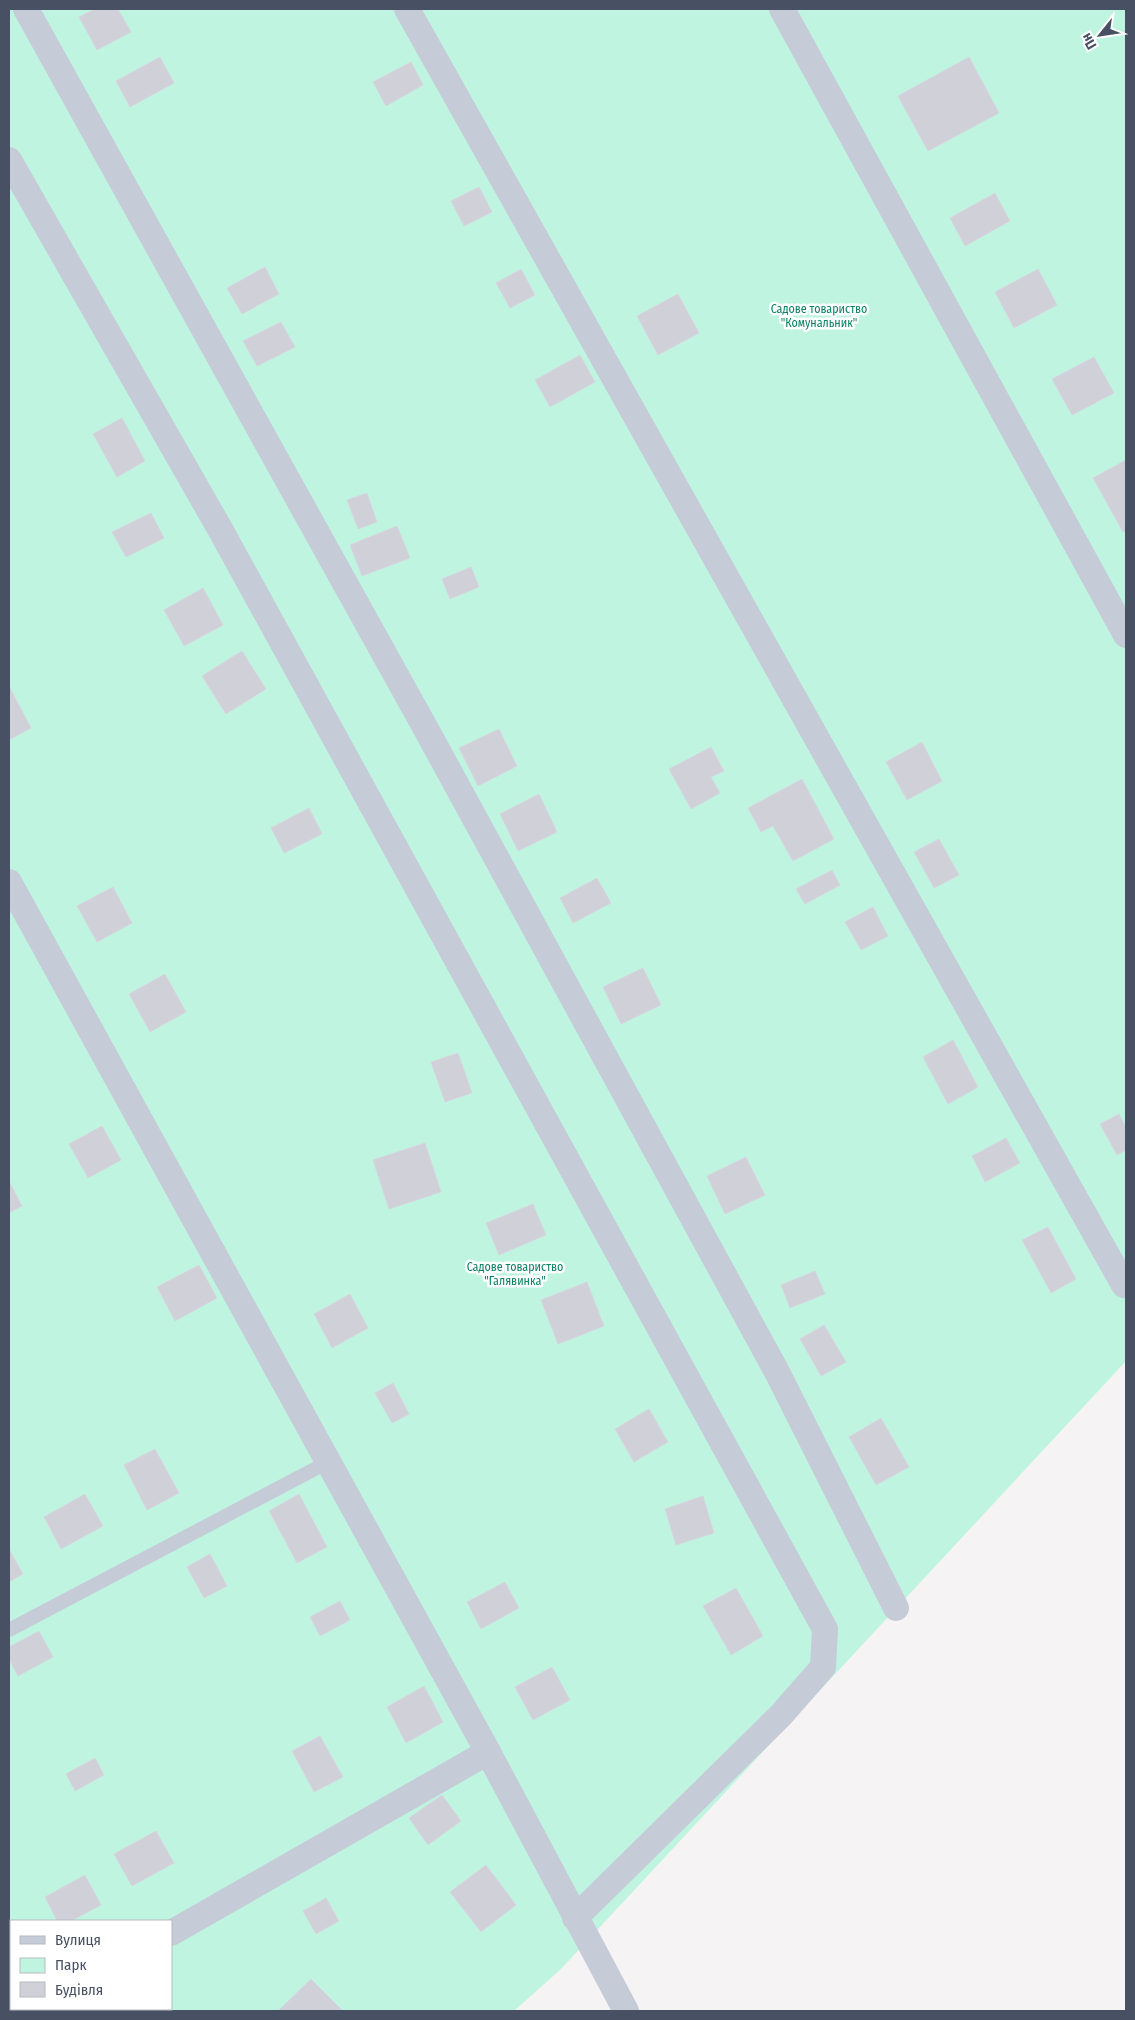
<svg xmlns="http://www.w3.org/2000/svg" width="1135" height="2020" font-family="'Fira Sans Condensed',sans-serif">
	<style>
		.green { fill: #bff5e0; fill-rule: evenodd }
		.building { fill: #cfd0d8; stroke: #d6d7df }
		.lines { fill: none; stroke-linecap: round; stroke-linejoin: round }
		.lane { stroke: #c6cbd8; stroke-width: 14 }
		.street { stroke: #c6cbd8; stroke-width: 26 }
		.labels { text-anchor: middle; stroke-width: 5; stroke-linejoin: round; paint-order: stroke }
		.park-label { font-size: 12px; fill: #0d8363; stroke: #fff }
	</style>
	<rect width="100%" height="100%" fill="#f5f3f3"/>
	<path class="green" d="M9 9H1126V1361L561 1969 514 2011H9ZM11 1921H171V2009H11Z"/>
	<path class="building" d="M95 9H118L131 32 97 50 79 17Z
		M160 57 174 83 130 107 116 81Z
		M969 57 999 113 928 151 898 96Z
		M411 62 423 85 386 106 373 82Z
		M479 187 492 212 464 226 451 201Z
		M995 193 1010 221 965 246 950 218Z
		M265 267 279 294 242 314 227 288Z
		M521 269 535 295 510 308 496 283Z
		M1038 269 1057 305 1014 328 995 292Z
		M678 294 699 333 658 355 637 316Z
		M281 322 295 347 257 366 243 341Z
		M580 355 595 382 550 407 535 380Z
		M1094 357 1114 393 1072 415 1052 379Z
		M122 418 145 461 117 477 93 434Z
		M1126 460V531L1123 532 1093 478Z
		M367 493 377 522 358 529 347 500Z
		M151 513 164 538 126 557 112 532Z
		M397 526 410 558 362 576 350 545Z
		M471 567 479 587 450 599 442 579Z
		M203 588 223 625 184 646 164 610Z
		M242 651 266 689 226 714 202 676Z
		M9 686 31 728 9 740Z
		M499 729 517 766 478 786 459 748Z
		M922 742 942 781 907 800 886 762Z
		M711 747 724 771 711 777 720 793 691 809 669 769Z
		M802 779 834 839 793 861 773 826 761 832 748 808Z
		M539 794 557 832 518 851 500 814Z
		M309 808 322 834 284 853 271 828Z
		M939 839 959 875 934 888 914 852Z
		M832 870 840 885 805 904 796 889Z
		M597 878 611 903 573 923 560 898Z
		M113 887 132 923 97 942 77 906Z
		M873 907 888 936 861 950 845 922Z
		M643 968 661 1005 621 1024 603 987Z
		M165 974 186 1012 150 1032 129 994Z
		M953 1040 978 1087 948 1104 923 1057Z
		M458 1053 472 1093 445 1102 431 1062Z
		M1119 1114 1126 1128V1150L1117 1155 1100 1124Z
		M102 1126 121 1160 88 1178 69 1144Z
		M1006 1138 1020 1163 985 1182 972 1156Z
		M425 1143 441 1192 389 1209 373 1160Z
		M746 1157 765 1195 725 1214 707 1176Z
		M9 1181 22 1206 9 1213Z
		M533 1204 546 1235 499 1255 486 1223Z
		M1048 1227 1076 1279 1051 1293 1022 1240Z
		M199 1265 217 1298 175 1321 157 1287Z
		M815 1271 825 1294 790 1308 781 1285Z
		M587 1282 604 1326 558 1344 541 1300Z
		M350 1294 368 1328 332 1348 314 1314Z
		M824 1325 846 1362 821 1376 800 1339Z
		M393 1383 409 1414 392 1423 375 1393Z
		M649 1409 668 1442 634 1462 615 1429Z
		M881 1418 909 1467 876 1485 849 1437Z
		M155 1449 179 1493 147 1510 124 1465Z
		M85 1494 103 1526 61 1549 44 1517Z
		M299 1494 327 1547 297 1563 269 1511Z
		M703 1496 714 1533 676 1545 665 1509Z
		M9 1549 23 1574 9 1582Z
		M210 1554 227 1586 204 1598 187 1567Z
		M505 1582 519 1608 481 1629 467 1602Z
		M736 1588 763 1636 731 1655 703 1606Z
		M340 1601 350 1620 320 1636 310 1617Z
		M39 1631 53 1657 18 1676 9 1659V1647Z
		M552 1667 570 1700 533 1720 515 1687Z
		M424 1686 443 1722 406 1743 387 1707Z
		M320 1736 343 1777 314 1792 292 1751Z
		M95 1758 104 1775 75 1791 66 1774Z
		M442 1795 461 1821 428 1845 409 1818Z
		M156 1831 174 1863 132 1886 114 1854Z
		M486 1865 516 1905 481 1932 450 1892Z
		M85 1875 101 1905 71 1921H57L45 1897Z
		M326 1898 339 1921 316 1934 303 1911Z
		M311 1979 343 2011H278Z"/>
	<g class="lines">
		<path class="lane" d="M9 1630 328 1462"/>
		<path class="street" d="M26 9 426 729 777 1372 896 1608
			M407 9 1124 1285
			M782 9 1126 635
			M9 160 220 529 825 1629 823 1667 781 1715 575 1918
			M9 882 488 1752 626 2011
			M171 1933 488 1752
			M35 2011 39 2009"/>
	</g>
	<g class="labels">
		<g class="park-label">
			<text x="819" y="313">Садове товариство<tspan x="819" dy="14">"Комунальник"</tspan></text>
			<text x="515" y="1271">Садове товариство<tspan x="515" dy="14">"Галявинка"</tspan></text>
		</g>
	</g>
	<rect width="1135" height="2020" fill="none" stroke="#485063" stroke-width="20"/>
	<rect x="10" y="1920" width="162" height="90" fill="#ffffff" stroke="#b6b9c1"/>
	<rect x="20" y="1936" width="25" height="8" fill="#c6cbd8" stroke="#b6b9c1"/>
	<text x="55" y="1945" font-size="15" fill="#485063">Вулиця</text>
	<rect x="20" y="1958" width="25" height="15" fill="#bff5e0" stroke="#b6b9c1"/>
	<text x="55" y="1970" font-size="15" fill="#485063">Парк</text>
	<rect x="20" y="1982" width="25" height="15" fill="#cfd0d8" stroke="#b6b9c1"/>
	<text x="55" y="1995" font-size="15" fill="#485063">Будівля</text>
	<g transform="translate(1100 35) rotate(240)" stroke="#ffffff" stroke-width="4" paint-order="stroke">
	<path d="M0-4L9 19L0 12L-9 19Z" fill="#485063"/>
	<text y="-8" font-size="14" font-weight="bold" text-anchor="middle" fill="#485063">Пн</text>
	</g>
</svg>
